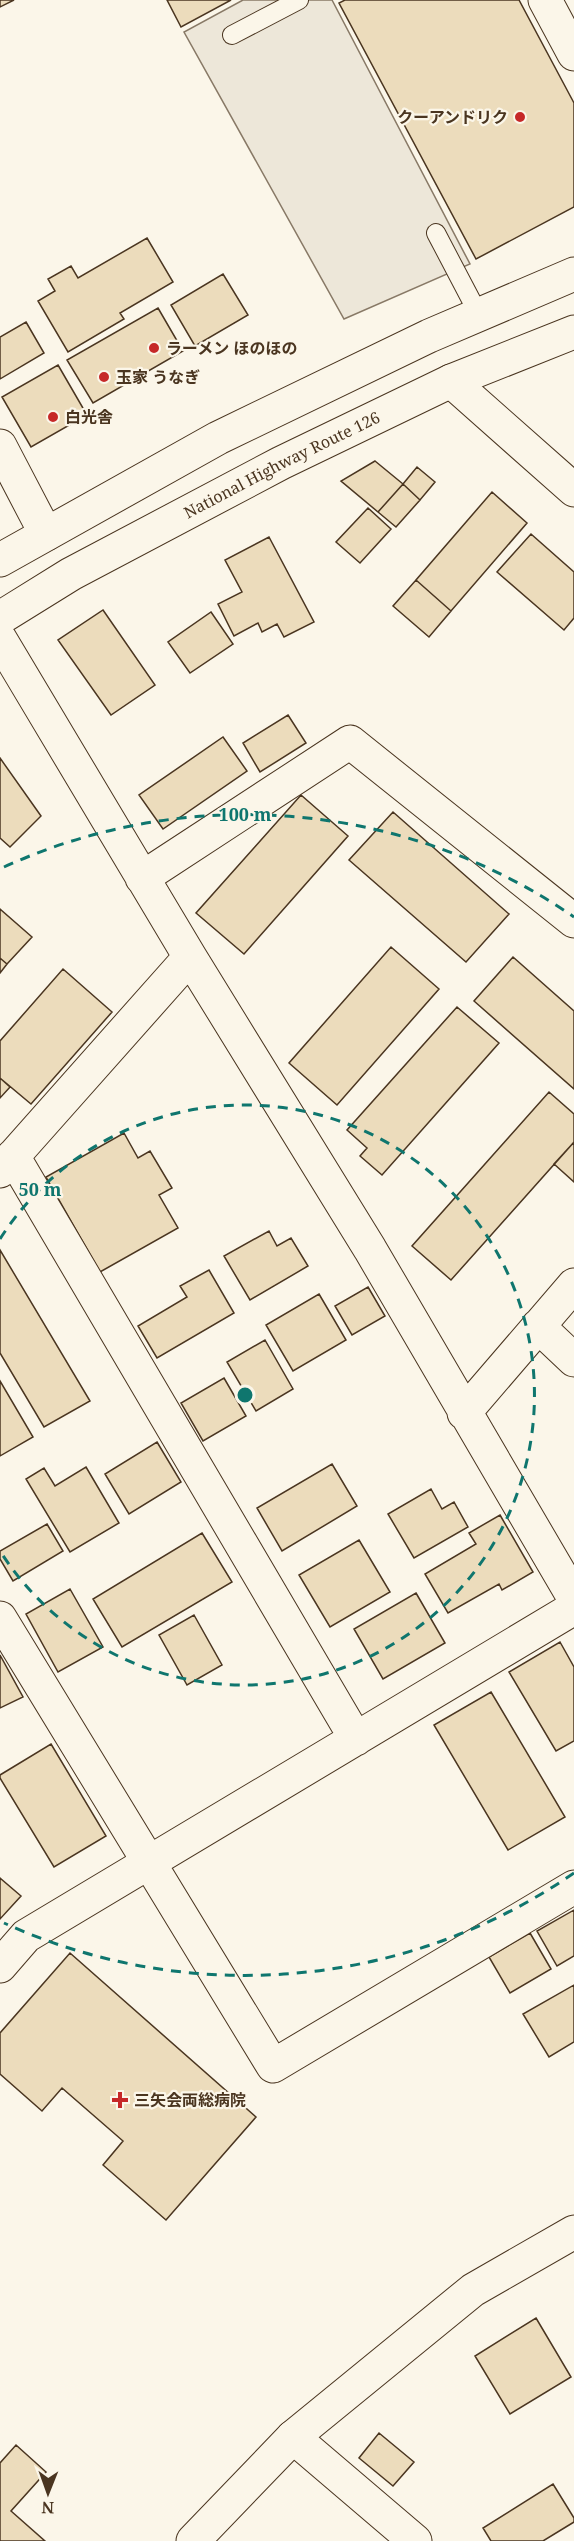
<svg xmlns="http://www.w3.org/2000/svg" width="574" height="2541" font-family="'Noto Serif','Noto Sans JP',serif">
	<style>
		.parking { fill: #ede7d9; stroke: #887966; stroke-width: 1.5 }
		.building { fill: #ecdcbc; stroke: #4a3520; stroke-width: 1.5 }
		.lines { fill: none; stroke-linecap: round; stroke-linejoin: round }
		.lane-casing { stroke: #4a3520; stroke-width: 20 }
		.street-casing { stroke: #4a3520; stroke-width: 35 }
		.secondary-casing { stroke: #4a3520; stroke-width: 35 }
		.highway-casing { stroke: #4a3520; stroke-width: 35 }
		.lane { stroke: #fbf6e9; stroke-width: 18 }
		.street { stroke: #fbf6e9; stroke-width: 33 }
		.secondary { stroke: #fbf6e9; stroke-width: 33 }
		.highway { stroke: #fbf6e9; stroke-width: 33 }
		.ring { fill: none; stroke: #0f766e; stroke-width: 3; stroke-dasharray: 10 8 }
		.poi-dot { fill: #c62828; stroke: #fbf6e9; stroke-width: 2 }
		.labels { text-anchor: middle; stroke-width: 4.5; stroke-linejoin: round; paint-order: stroke }
		.poi-label { font-size: 16px; font-weight: bold; fill: #4a3520; stroke: #fbf6e9; text-anchor: start }
		.street-label { font-size: 16px; fill: #4a3520; stroke: #fbf6e9 }
		.centre { fill: #0f766e; stroke: #fbf6e9; stroke-width: 3 }
		.ring-label { font-size: 18px; text-anchor: middle; font-weight: bold; fill: #0f766e; stroke: #fbf6e9; stroke-width: 4.5; stroke-linejoin: round; paint-order: stroke }
	</style>
	<rect width="100%" height="100%" fill="#fbf6e9"/>
	<path class="parking" d="M243 0H332L470 264 344 319 184 32Z"/>
	<path class="building" d="M0 0H14L0 7Z
		M167 0H231L181 27Z
		M345 0H519L574 103V207L476 259 339 3Z
		M147 238 173 282 120 313 124 319 68 352 38 301 55 291 48 279 71 266 78 278Z
		M223 274 248 315 195 346 171 305Z
		M158 308 183 351 93 403 67 360Z
		M26 322 44 353 0 379V337Z
		M58 365 87 415 31 447 2 397Z
		M375 461 403 484 378 512 341 481Z
		M417 467 435 482 420 500 403 484Z
		M403 484 420 500 396 527 378 512Z
		M492 492 527 523 451 611 416 580Z
		M368 508 391 529 360 563 336 542Z
		M531 534 574 572V618L564 630 497 572Z
		M269 537 314 622 284 637 277 624 262 632 258 623 234 636 218 604 242 592 225 560Z
		M416 580 451 611 429 637 393 606Z
		M103 610 155 685 111 715 58 640Z
		M211 612 233 644 190 673 168 642Z
		M288 715 306 743 260 772 243 743Z
		M223 737 247 771 163 829 139 795Z
		M0 758 41 816 10 847 0 838Z
		M301 795 348 836 244 954 196 913Z
		M393 812 509 914 466 962 349 860Z
		M0 909 32 937 7 964 0 958Z
		M391 947 439 989 337 1105 289 1063Z
		M513 957 574 1011V1089L474 1001Z
		M0 958 7 964 0 973Z
		M63 969 112 1012 31 1104 0 1078V1041Z
		M457 1007 499 1043 382 1175 360 1156 367 1148 347 1130Z
		M0 1078 10 1087 0 1098Z
		M549 1092 574 1114V1142L451 1280 412 1246Z
		M124 1133 138 1158 150 1151 172 1188 159 1195 178 1228 100 1272 46 1177Z
		M574 1142V1182L554 1164Z
		M269 1231 277 1246 291 1238 308 1266 250 1300 224 1256Z
		M0 1250 90 1401 44 1427 0 1353Z
		M209 1270 234 1313 157 1358 138 1326 187 1297 180 1286Z
		M368 1287 385 1316 352 1335 335 1306Z
		M319 1294 346 1340 293 1371 266 1325Z
		M265 1340 293 1389 256 1411 227 1362Z
		M224 1378 246 1416 203 1441 181 1403Z
		M0 1381 33 1437 0 1456Z
		M157 1442 181 1482 129 1514 105 1474Z
		M332 1464 357 1506 282 1551 257 1508Z
		M86 1467 119 1523 70 1552 26 1479 44 1468 55 1486Z
		M431 1489 442 1509 454 1502 468 1527 414 1558 388 1514Z
		M500 1515 533 1572 502 1590 499 1584 448 1613 425 1574 476 1544 469 1533Z
		M47 1524 63 1551 13 1581 0 1559V1551Z
		M202 1533 232 1582 122 1647 93 1599Z
		M359 1540 390 1592 330 1627 299 1575Z
		M70 1589 103 1647 58 1672 26 1614Z
		M416 1593 445 1643 383 1679 354 1629Z
		M194 1615 222 1665 187 1685 159 1635Z
		M560 1642 574 1667V1741L556 1751 509 1672Z
		M0 1655 23 1697 0 1708Z
		M491 1692 565 1817 508 1850 434 1725Z
		M51 1744 106 1836 54 1867 0 1778V1775Z
		M0 1878 21 1896 0 1919Z
		M574 1910V1956L557 1966 537 1931Z
		M530 1933 551 1969 510 1993 489 1957Z
		M70 1953 256 2117 166 2220 103 2165 123 2141 62 2088 42 2111 0 2074V2033Z
		M574 1985V2042L549 2057 523 2014Z
		M536 2318 571 2377 510 2414 475 2356Z
		M379 2433 414 2462 393 2486 359 2458Z
		M16 2445 46 2472 11 2511 45 2541H0V2463Z
		M553 2484 574 2518V2522L543 2541H491L483 2528Z"/>
	<g class="lines">
		<g class="lane-casing">
			<path id="lane" d="M232 35 299 0
				M436 233 479 315"/>
		</g>
		<g class="street-casing">
			<path id="street" d="M545 0 574 54
				M451 381 574 490
				M0 446 46 534
				M0 639 190 957 370 1249 574 1598
				M142 878 350 742 574 921
				M13 1156 356 1739
				M0 1171 190 957
				M538 1326 574 1360
				M464 1413 574 1285
				M0 1618 273 2066 574 1887
				M0 1966 26 1936 574 1608
				M293 2437 415 2541"/>
		</g>
		<g class="secondary-casing">
			<path id="secondary" d="M193 2541 293 2437 473 2290 574 2232"/>
		</g>
		<g class="highway-casing">
			<g id="highway">
				<path d="M0 560 218 438 429 336 574 274"/>
				<path id="s1" d="M0 618 71 574 281 463 451 381 574 332"/>
			</g>
		</g>
		<use href="#lane" class="lane"/>
		<use href="#street" class="street"/>
		<use href="#secondary" class="secondary"/>
		<use href="#highway" class="highway"/>
	</g>
	<g class="ring">
		<path d="M0 1239A290 290 0 1 1 0 1551"/>
		<path d="M574 1873A580 580 0 0 1 4 1923M4 867A580 580 0 0 1 574 917"/>
	</g>
	<g class="poi-dot">
		<circle cx="520" cy="117" r="6"/>
		<circle cx="154" cy="348" r="6"/>
		<circle cx="104" cy="377" r="6"/>
		<circle cx="53" cy="417" r="6"/>
		<path d="M117 2091h6v6h6v6h-6v6h-6v-6h-6v-6h6z"/>
	</g>
	<g class="labels">
		<g class="poi-label">
			<text x="508" y="123" text-anchor="end">クーアンドリク</text>
			<text x="166" y="354">ラーメン ほのほの</text>
			<text x="116" y="383">玉家 うなぎ</text>
			<text x="65" y="423">白光舎</text>
			<text x="134" y="2106">三矢会両総病院</text>
		</g>
		<g class="street-label">
			<text dy="6" stroke="none"><textPath href="#s1" startOffset="321">National Highway Route 126</textPath></text>
		</g>
	</g>
	<circle cx="245" cy="1395" r="9" class="centre"/>
	<g class="ring-label">
		<text x="245" y="821">100 m</text>
		<text x="40" y="1196">50 m</text>
	</g>
	<g transform="translate(48 2493) rotate(181)" stroke="#fbf6e9" stroke-width="4.5" paint-order="stroke">
	<path d="M0-4.5L10 22L0 15L-10 22Z" fill="#4a3520"/>
	<text y="-9" font-size="16" font-weight="bold" text-anchor="middle" fill="#4a3520">N</text>
	</g>
</svg>
